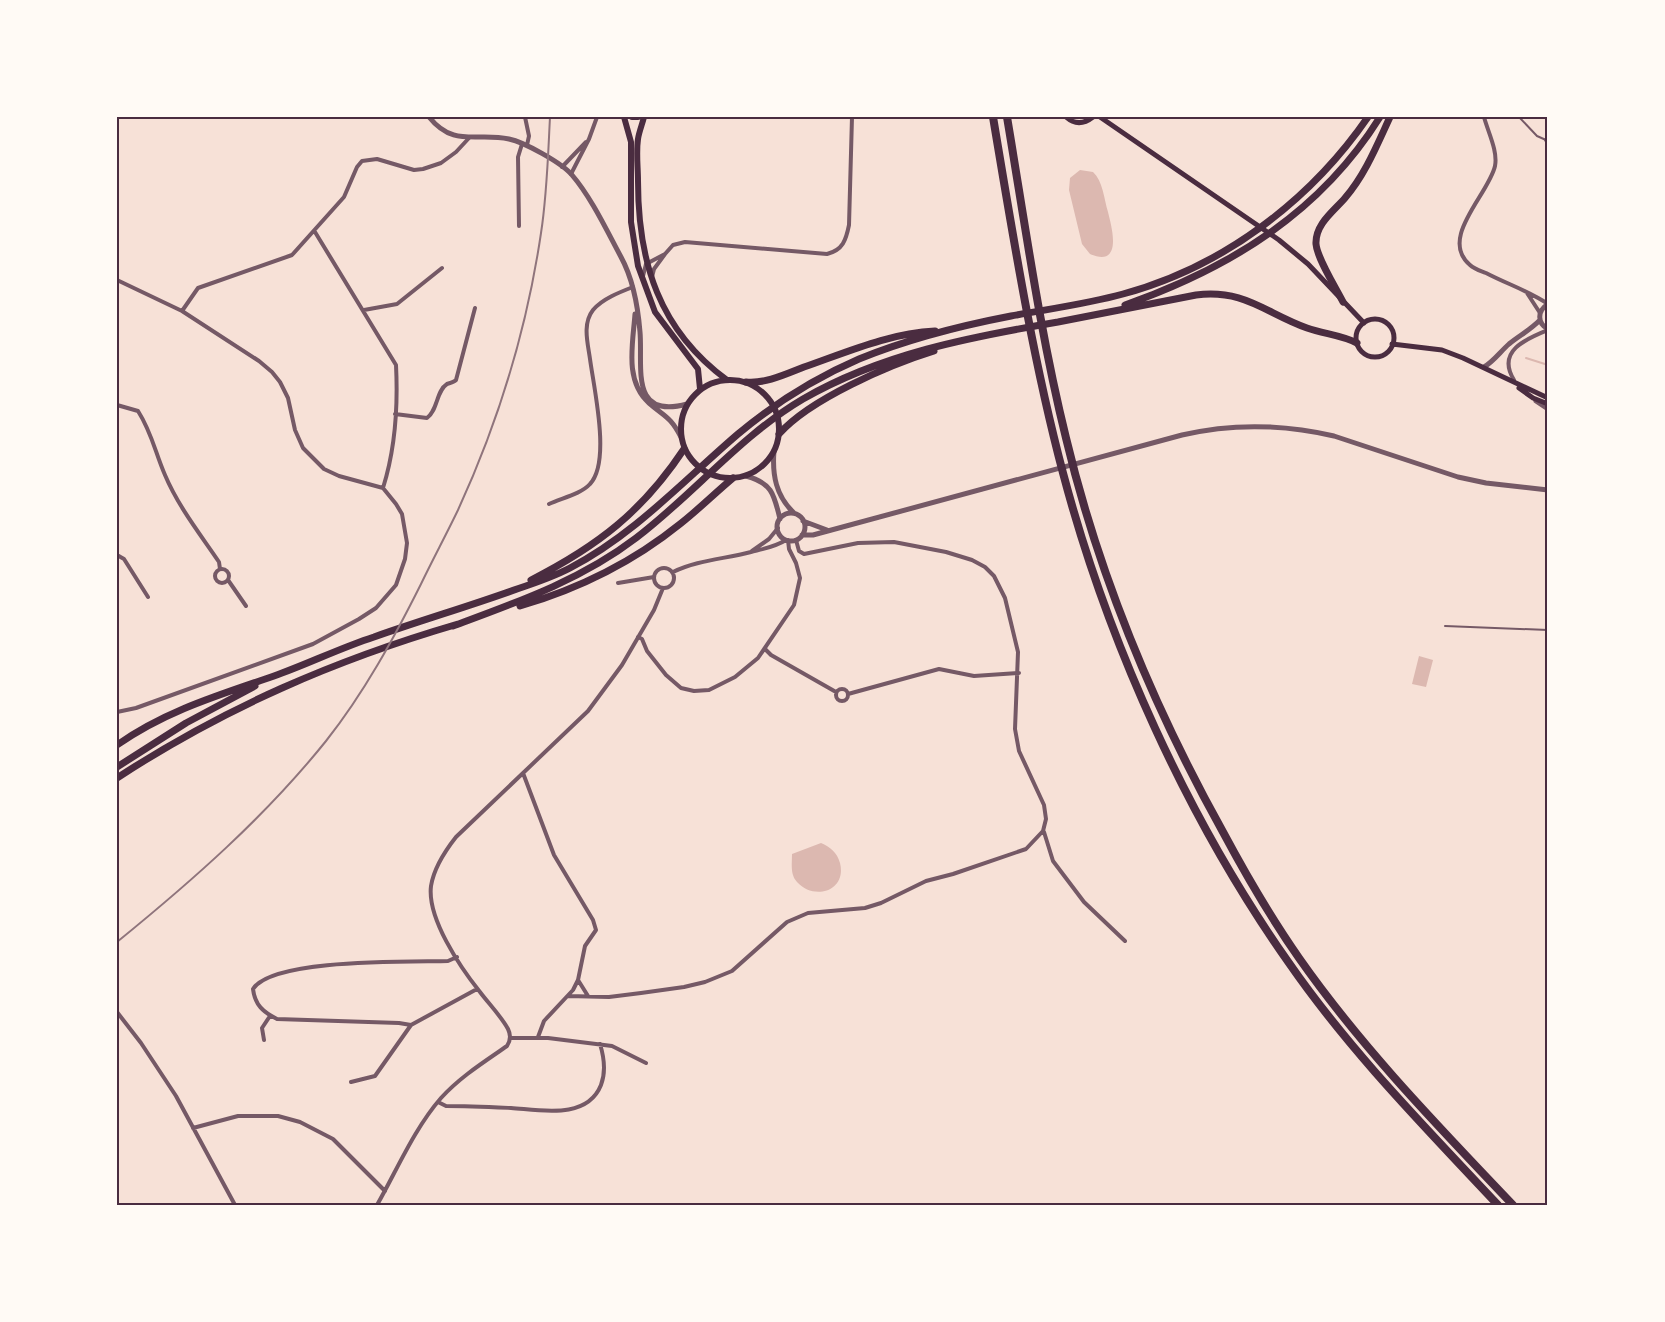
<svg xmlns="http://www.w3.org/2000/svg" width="1665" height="1322" font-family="'Noto Serif',serif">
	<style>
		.water { fill: #dcb8b0 }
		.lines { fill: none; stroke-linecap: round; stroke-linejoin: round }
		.stream { stroke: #dcb8b0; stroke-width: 2 }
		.service { stroke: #755966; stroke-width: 2 }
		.minor { stroke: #755966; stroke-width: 4 }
		.tertiary { stroke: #755966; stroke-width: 5 }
		.secondary { stroke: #4a2c40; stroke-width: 5 }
		.primary { stroke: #4a2c40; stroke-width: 6 }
		.trunk { stroke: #4a2c40; stroke-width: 7 }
		.motorway { stroke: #4a2c40; stroke-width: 8 }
		.rail { stroke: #8f747c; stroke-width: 2 }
		.neatline { fill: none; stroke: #4a2c40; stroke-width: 2 }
	</style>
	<rect width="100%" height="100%" fill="#f7e1d7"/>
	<path class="water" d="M1080 170 1093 172C1103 181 1104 199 1108 212 1112 228 1123 268 1090 254L1082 244 1069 190 1070 178Z
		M1419 656 1433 660 1426 687 1412 684Z
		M821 843C830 847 837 852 840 863 847 891 814 901 797 882 790 875 792 863 792 854Z"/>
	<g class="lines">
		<path class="stream" d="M1526 358 1548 365"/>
		<path class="service" d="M1519 117 1537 136 1546 140
			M1445 626 1548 630"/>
		<path class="minor" d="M525 117 529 136 527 145
			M1484 117C1488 132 1498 151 1495 166 1489 194 1438 238 1470 265 1474 269 1481 271 1486 273 1507 284 1529 291 1548 304
			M1546 140H1548
			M562 167 586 142
			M571 174 589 139 597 117
			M519 226 518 157 522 144
			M315 232 396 365C398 405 395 450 383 488
			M665 254 673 245 685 242 827 254C843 250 846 240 849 225L852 117
			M643 276 646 264 665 254 654 269 652 277
			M117 280 182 311 259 361 272 372 280 382 288 398 295 430 303 448 324 469 339 476 383 488 396 504 402 514 407 543 405 559 396 585 376 608 359 619 313 644 136 708 117 712
			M1527 293 1540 313
			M364 310 397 304 442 268
			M182 311 198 288 292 255 344 197 357 167 362 161 377 159 414 170 423 169 441 163 456 152 469 138
			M1514 380C1496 351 1526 339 1548 330
			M117 405 138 411C152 433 155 452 165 475 178 506 200 534 219 562L220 569
			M395 414 427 418C438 410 436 391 447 384 450 383 454 382 456 380L475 308
			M549 504C562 498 581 494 590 484 611 462 594 389 590 359 588 344 582 324 593 310 602 299 620 292 633 287
			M752 551 769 539 778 528
			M117 555 124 559 148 597
			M654 578a10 10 0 1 1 20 0a10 10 0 1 1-20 0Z
			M215 576a7 7 0 1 1 14 0a7 7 0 1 1-14 0Z
			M673 572C697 560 725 559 751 552 763 549 775 547 786 540
			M228 580 246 606
			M618 583 654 577
			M638 637 642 639 647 651 666 675 681 688 694 691 709 690 735 677 758 658 794 605 800 578 796 563 789 549 788 540
			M765 649 771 655 836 692
			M836 695a6 6 0 1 1 12 0a6 6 0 1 1-12 0Z
			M848 694 939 669 974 676 1019 673
			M523 773 554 855 593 920 596 930 585 946 578 980 573 990 544 1021 538 1037
			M1044 832 1053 861 1084 902 1125 941
			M578 980 588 996
			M568 996 609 997 641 993 684 987 705 982 732 971 787 922 808 913 865 908 881 903 926 881 953 874 1026 849 1043 831 1046 819 1044 805 1019 751 1015 729 1018 652 1005 598 994 576 985 567 972 560 946 552 894 542 858 543 804 554 799 551 796 540
			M117 1012 141 1043 176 1096 235 1205
			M411 1025 399 1023 277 1019C263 1012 255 1005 253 989 272 958 412 962 448 961L457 957
			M510 1038H548L612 1046 646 1063
			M264 1040 262 1028 270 1016
			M351 1082 375 1076 411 1025 477 989
			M438 1102 446 1106C468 1106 489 1107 511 1108 541 1110 587 1120 601 1085 606 1072 604 1057 600 1044
			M193 1128 238 1116H278L300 1122 333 1139 385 1191
			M377 1205C397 1170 414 1129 441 1098 460 1077 484 1062 507 1046 511 1040 511 1035 508 1029 501 1016 489 1004 480 992 460 967 427 918 431 886 434 867 445 851 456 837L588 711 622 665 654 610 663 588"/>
		<path class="tertiary" d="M429 117C454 148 476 132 509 139 524 142 562 163 572 175 591 197 607 231 621 257 633 279 638 307 640 332 643 366 629 420 687 404
			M1548 304C1537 311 1537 323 1548 329
			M635 314C633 343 624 381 649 403 665 417 670 416 681 437
			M1484 367C1494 361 1500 352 1509 344 1520 335 1529 331 1540 320
			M1536 401 1548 409
			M774 451C772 475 776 496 794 513
			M746 476C772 483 774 494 780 519
			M777 527a14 14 0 1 1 28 0a14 14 0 1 1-28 0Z
			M803 521 827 530
			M802 535H813L1182 435C1233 423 1282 424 1334 436L1458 477 1486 483 1548 490"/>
		<path class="secondary" d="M1066 117C1075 125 1084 124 1093 117
			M1100 117 1279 240 1308 264 1364 323
			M1356 338a19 19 0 1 1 38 0a19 19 0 1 1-38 0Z
			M1392 344 1442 350 1463 358 1548 398
			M1519 388 1533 398 1548 404"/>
		<path class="primary" d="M624 117 631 142V222L638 266 655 312 698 369 700 389
			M632 117H638
			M644 117C642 125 639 132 638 139 636 153 638 167 638 181 638 262 659 330 727 380
			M681 429a49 49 0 1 1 98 0a49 49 0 1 1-98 0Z"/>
		<path class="trunk" d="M1343 302C1336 288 1317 258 1316 244 1315 224 1334 211 1345 198 1365 175 1377 145 1390 117
			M1125 305C1230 268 1320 213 1380 117
			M746 382C765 384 786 374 804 367 847 352 890 333 935 331
			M779 434C810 399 889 365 934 351
			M531 580C598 546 643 511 684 449
			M520 606C578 589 633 562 680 524 698 510 715 493 733 478
			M453 626C518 602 581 580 636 538 694 494 740 436 803 399 881 354 970 337 1058 322 1104 313 1150 304 1196 295 1245 289 1265 313 1307 328 1324 334 1341 335 1357 343
			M117 745C165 711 219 695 274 676 308 664 340 648 374 637 422 620 470 606 517 589 535 583 553 577 570 568 635 534 683 481 738 434 775 403 815 378 859 359 908 339 959 326 1011 316 1048 309 1087 304 1123 294 1223 267 1310 201 1368 117
			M117 767 186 723 255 686
			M117 778C224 708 335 660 458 624"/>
		<path class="motorway" d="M993 117C1013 236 1032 356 1063 473 1108 643 1188 820 1289 963 1350 1051 1425 1127 1498 1205
			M1007 117C1025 224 1040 333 1066 438 1099 576 1154 708 1223 832 1246 875 1271 918 1299 958 1362 1048 1438 1126 1513 1205"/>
		<path class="rail" d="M117 942C192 881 265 817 326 741 364 693 394 638 421 584 433 559 446 535 458 510 498 423 527 328 541 233 547 195 548 155 550 117"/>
	</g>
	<rect width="1665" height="1322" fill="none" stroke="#fffaf5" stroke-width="237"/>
	<rect x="118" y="118" width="1428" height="1086" class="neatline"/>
</svg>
